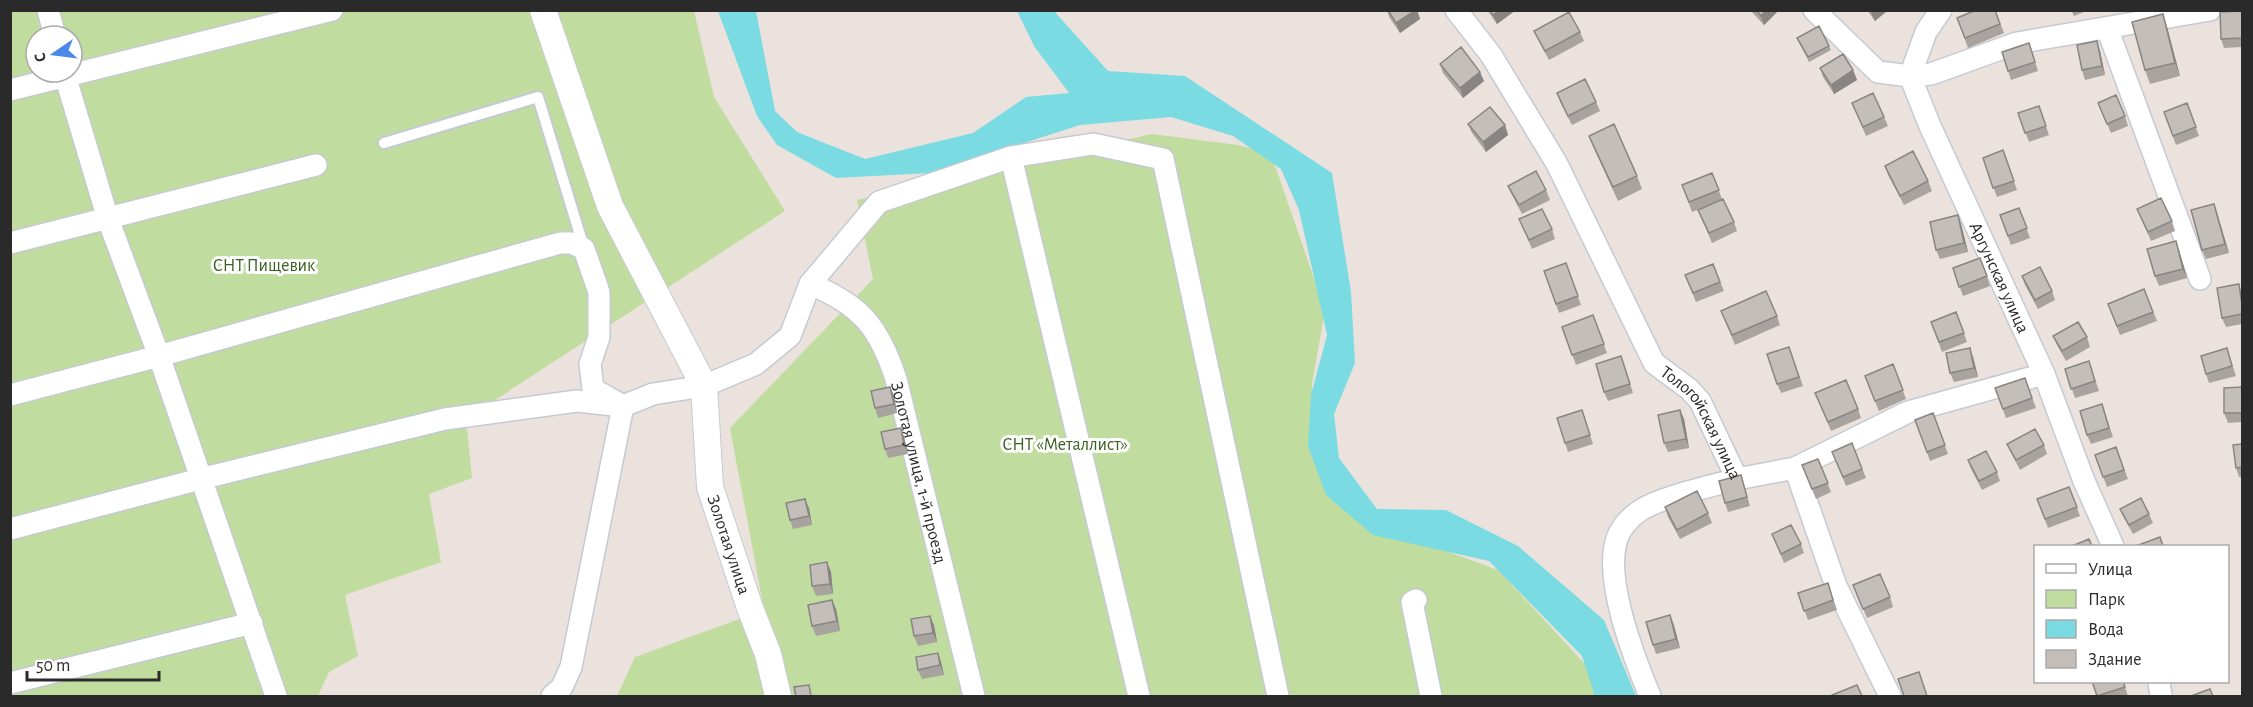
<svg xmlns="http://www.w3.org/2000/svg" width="2253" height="707" font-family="'Alegreya Sans',sans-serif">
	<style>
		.green { fill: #c0dc9f; fill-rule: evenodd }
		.water { fill: #7adbe3 }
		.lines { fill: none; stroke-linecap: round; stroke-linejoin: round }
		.service-casing { stroke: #c5cad2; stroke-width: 14 }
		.minor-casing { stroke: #c5cad2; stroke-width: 24 }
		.tertiary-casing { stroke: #c5cad2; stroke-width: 28 }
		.service { stroke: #fff; stroke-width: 10 }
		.minor { stroke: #fff; stroke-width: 21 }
		.tertiary { stroke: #fff; stroke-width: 26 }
		.wall { fill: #a8a39f }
		.shaded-wall { fill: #888582 }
		.building { fill: #c3beb9; stroke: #888582; stroke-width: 1.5 }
		.labels { text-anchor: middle; stroke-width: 6; stroke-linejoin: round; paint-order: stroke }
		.park-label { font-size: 18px; fill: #3a6021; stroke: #fff }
		.street-label { font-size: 18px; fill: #2a2a2a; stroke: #fff }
	</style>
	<rect width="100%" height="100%" fill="#ebe2dd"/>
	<path class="green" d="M10 11H694L714 97 785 211 466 419 472 478 429 494 441 562 345 595 358 656 329 672 318 696H11ZM36 36H72V72H36Z
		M1152 134 1238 145 1271 154 1325 310 1312 384 1321 470 1408 537 1498 570 1584 663 1601 696H617L635 657 764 610 730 428 873 279 857 200Z"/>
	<path class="water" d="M1053 10 1108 71 1185 76 1332 173 1351 292 1355 363 1334 414 1339 458 1377 509 1446 510 1518 546 1604 620 1636 696H1595L1582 656 1489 561 1373 535 1326 495 1308 446 1311 395 1327 335 1299 210 1281 169 1233 136 1171 117 1080 125 930 173 836 178 777 145 757 116 718 11H756L775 111 797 132 865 159 973 133 1026 97 1069 93 1034 46 1017 11Z"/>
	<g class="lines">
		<g class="service-casing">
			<path id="service" d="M384 143 538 97 584 248"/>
		</g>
		<g class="minor-casing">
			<g id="minor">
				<path d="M48 10 55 36"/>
				<path id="s1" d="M1456 10 1491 55 1557 164 1654 363 1689 389 1700 401 1737 479 1795 468 1908 412 2044 374"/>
				<path d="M1814 10 1878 72 1910 76 1931 74 2017 43 2210 10"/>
				<path id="s2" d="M1941 10 1926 32 1910 76 1930 126 2044 374 2084 481 2113 546"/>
				<path d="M2107 28 2200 279"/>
				<path d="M64 72 108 219 159 356 276 696"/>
				<path d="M10 90 332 10"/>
				<path d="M1011 157 1139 696"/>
				<path d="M10 243 316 165"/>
				<path id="s3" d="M810 284C861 305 879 327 896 379L974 696"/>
				<path d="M10 395 159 356 560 243H572L584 249 599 292V337L590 364 593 389 623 406 577 401 445 419 200 479 10 529"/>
				<path d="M1795 468 1836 586 1890 696"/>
				<path d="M1416 600 1412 602 1431 696"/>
				<path d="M2159 682 2161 696"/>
				<path d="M10 683 252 623"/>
				<path d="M552 696 562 687 571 667 623 406 653 394 704 386 756 364 790 336 810 284 879 202 1011 157 1093 144 1163 159 1278 696"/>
				<path d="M1650 696C1634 658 1605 582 1616 542 1619 529 1630 517 1641 510 1661 497 1712 486 1737 479"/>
			</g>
		</g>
		<g class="tertiary-casing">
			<g id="tertiary">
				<path id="s4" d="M543 10 610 206 704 386 710 487 750 608 768 654 778 696"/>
			</g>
		</g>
		<use href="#service" class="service"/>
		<use href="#minor" class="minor"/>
		<use href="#tertiary" class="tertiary"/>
	</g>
	<path class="wall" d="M1387 10H1417L1420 19 1400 33 1389 17Z
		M1487 10H1516L1497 24Z
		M1750 10H1779L1764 25Z
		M1867 10H1888L1875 21Z
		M1995 10 2004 33 1968 48 1957 18Z
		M2071 10H2089L2074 16Z
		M2242 11V47L2224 48 2221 39Z
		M2167 27 2180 76 2150 84 2145 70Z
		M1534 31 1580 32 1584 41 1549 60 1538 40Z
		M1797 38 1829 46 1831 50 1809 62Z
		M2029 43 2038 71 2011 80 2002 52Z
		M2100 51 2105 75 2085 80 2082 70Z
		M1440 64 1484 81 1463 98 1443 73Z
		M1820 68 1853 70 1857 80 1834 94 1823 77Z
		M1557 93 1596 102 1600 111 1572 125 1560 102Z
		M1852 103 1884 117 1888 126 1866 136Z
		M2098 103 2125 116 2128 126 2111 133Z
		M2187 103 2199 136 2176 145 2164 112Z
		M2039 106 2049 135 2029 142 2018 113Z
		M1468 124 1505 125 1508 135 1486 152 1472 133Z
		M1589 136 1637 176 1642 189 1618 201 1594 149Z
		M2003 150 2017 190 1997 197 1983 158Z
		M1885 166 1928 181 1932 191 1904 205 1888 175Z
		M1712 173 1722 199 1734 222 1737 231 1712 243 1698 210 1715 203 1692 212 1682 185Z
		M1508 186 1546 190 1550 200 1522 214 1512 195Z
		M2019 208 2030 238 2011 245 2000 215Z
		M2137 209 2172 221 2175 231 2151 241Z
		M2217 213 2229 253 2206 259 2202 250Z
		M1519 219 1552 229 1555 239 1532 249Z
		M1961 224 1968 252 1940 259 1936 250Z
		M2179 250 2187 278 2159 286 2155 276Z
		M1980 258 1990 286 1963 296 1953 268Z
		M1566 263 1581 305 1559 313 1544 271Z
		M1713 264 1724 291 1696 302 1685 275Z
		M2022 276 2052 291 2055 300 2038 309 2025 285Z
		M2144 289 2157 321 2120 335 2108 304Z
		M2242 293V324L2226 327 2222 318Z
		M1721 311 1777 316 1780 325 1735 345Z
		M1956 312 1967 342 1942 352 1931 322Z
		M1593 315 1607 353 1576 365 1562 327Z
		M2053 336 2087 337 2090 347 2066 361 2057 345Z
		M1789 347 1803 386 1781 393 1777 384Z
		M2227 348 2236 376 2209 383 2206 374Z
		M1621 356 1633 393 1608 401 1604 392Z
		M1973 357 1978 377 1954 382 1950 373Z
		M2089 361 2099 391 2075 398 2065 369Z
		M1893 364 1906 399 1879 411 1868 385Z
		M2025 378 2036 408 2006 418 1995 388Z
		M890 387 894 396 897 413 878 418 875 408Z
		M2242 387V422L2228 423 2224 413Z
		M1815 393 1858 409 1861 418 1831 431Z
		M2102 404 2113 437 2091 444 2087 435Z
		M1582 410 1593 444 1568 452 1565 443Z
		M1680 410 1684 419 1689 448 1668 452 1664 443Z
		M1933 413 1948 454 1930 461 1915 420Z
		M901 428 904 437 908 454 888 458 885 449Z
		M1852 443 1866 478 1846 486 1832 452Z
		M2007 444 2044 445 2047 454 2020 470 2011 453Z
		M2242 444V477H2239L2236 468Z
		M2116 447 2128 479 2107 487 2095 455Z
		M1818 459 1831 492 1816 499 1802 465Z
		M1968 460 1997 472 2000 481 1982 490 1971 469Z
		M1741 475 1750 506 1728 512 1725 503Z
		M2069 487 2080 516 2048 528 2037 499Z
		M1665 507 1708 513 1712 523 1680 539 1668 517Z
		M809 508 812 525 793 529 790 520Z
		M2120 509 2149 514 2153 523 2133 534 2124 518Z
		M1772 534 1801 544 1804 553 1784 563Z
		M827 562 831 572 833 594 816 596 812 586Z
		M1828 583 1837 610 1808 620 1798 593Z
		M1853 585 1890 597 1893 607 1867 618Z
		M836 609 840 631 816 636 812 626Z
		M1670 615 1680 648 1656 654 1653 645Z
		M934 625 937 642 918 646 914 636Z
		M938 653 941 662 944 675 922 679 918 670Z
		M2123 681 2128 696H2097Z"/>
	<path class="shaded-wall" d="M1416 10H1417L1420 19 1400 33 1396 23Z
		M1500 10H1516L1497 24 1493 15Z
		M1766 10H1779L1764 25 1761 16Z
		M1873 10H1888L1875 21 1871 12Z
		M2163 14 2167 27 2180 76 2175 63Z
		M2097 41 2100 51 2105 75 2102 66Z
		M1853 70 1857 80 1834 94 1831 85Z
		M1480 72 1484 81 1463 98 1460 88Z
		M1505 125 1508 135 1486 152 1483 142Z
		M2214 204 2217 213 2229 253 2225 244Z
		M1958 215 1961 224 1968 252 1964 243Z
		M2176 241 2179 250 2187 278 2183 269Z
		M2239 284 2242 296V305Z
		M1970 348 1973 357 1978 377 1974 368Z
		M890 387 894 396 897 413 894 404Z
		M1680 410 1684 419 1689 448 1686 439Z
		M901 428 904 437 908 454 904 445Z
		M805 499 809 508 812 525 809 516Z
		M827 562 831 572 833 594 830 584Z
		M832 600 836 609 840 631 837 621Z
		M1670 615 1674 625 1680 648 1676 639Z
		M930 616 934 625 937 642 933 633Z
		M938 653 941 662 944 675 940 665Z"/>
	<path class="building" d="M1388 10H1416L1396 23Z
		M1490 10H1500L1493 15Z
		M1756 10H1766L1761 16Z
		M1976 10H1995L2000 24 1965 38 1957 18Z
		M2242 11V38L2221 39 2220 12Z
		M1569 12 1580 32 1545 51 1534 31Z
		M2163 14 2175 63 2145 70 2132 22Z
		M1819 26 1829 46 1808 57 1797 38Z
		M2097 41 2102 66 2082 70 2077 45Z
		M2029 43 2035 62 2008 71 2002 52Z
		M1461 47 1480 72 1460 88 1440 64Z
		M1843 54 1853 70 1831 85 1820 68Z
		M1585 79 1596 102 1568 116 1557 93Z
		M1873 93 1884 117 1863 127 1852 103Z
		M2116 95 2125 116 2107 124 2098 103Z
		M2187 103 2196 127 2173 136 2164 112Z
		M2039 106 2046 126 2025 133 2018 113Z
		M1490 107 1505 125 1483 142 1468 124Z
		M1614 124 1637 176 1613 187 1589 136Z
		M2003 150 2014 181 1993 188 1983 158Z
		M1913 151 1928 181 1900 196 1885 166Z
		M1536 171 1546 190 1519 205 1508 186Z
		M1712 173 1719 190 1689 202 1682 185Z
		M2161 198 2172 221 2148 232 2137 209Z
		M1723 199 1734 222 1709 233 1698 210Z
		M2214 204 2225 244 2202 250 2191 210Z
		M2019 208 2027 228 2008 236 2000 215Z
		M1542 209 1552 229 1529 240 1519 219Z
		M1958 215 1964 243 1936 250 1930 222Z
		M2176 241 2183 269 2155 276 2147 249Z
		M1980 258 1987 276 1959 287 1953 268Z
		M1566 263 1578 296 1556 304 1544 271Z
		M1713 264 1720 282 1693 293 1685 275Z
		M2040 267 2052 291 2035 300 2022 276Z
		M2239 284 2242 305V314L2222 318 2217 288Z
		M2144 289 2153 312 2117 326 2108 304Z
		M1766 291 1777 316 1732 335 1721 311Z
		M1956 312 1964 333 1939 342 1931 322Z
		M1593 315 1604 344 1572 355 1562 327Z
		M2078 322 2087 337 2062 351 2053 336Z
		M1789 347 1799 377 1777 384 1767 354Z
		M1970 348 1974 368 1950 373 1946 353Z
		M2227 348 2232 366 2206 374 2201 356Z
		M1621 356 1630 384 1604 392 1596 364Z
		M2089 361 2095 381 2071 389 2065 369Z
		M1893 364 1903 390 1875 401 1865 376Z
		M2025 378 2032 398 2003 409 1995 388Z
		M1846 380 1858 409 1828 422 1815 393Z
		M890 387 894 404 875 408 871 391Z
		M2242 387V413H2224V388Z
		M2102 404 2109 428 2087 435 2080 411Z
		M1582 410 1590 435 1565 443 1557 418Z
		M1680 410 1686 439 1664 443 1658 415Z
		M1933 413 1945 445 1927 452 1915 420Z
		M901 428 904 445 885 449 881 432Z
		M2035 429 2044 445 2016 460 2007 444Z
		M1852 443 1862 469 1843 477 1832 452Z
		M2242 444V467L2236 468 2233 445Z
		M2116 447 2124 470 2103 477 2095 455Z
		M1986 451 1997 472 1979 481 1968 460Z
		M1818 459 1828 483 1812 489 1802 465Z
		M1741 475 1747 497 1725 503 1719 481Z
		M2069 487 2077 507 2045 519 2037 499Z
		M1697 491 1708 513 1677 530 1665 507Z
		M2141 498 2149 514 2129 525 2120 509Z
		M805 499 809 516 790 520 786 503Z
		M1791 525 1801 544 1781 554 1772 534Z
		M2160 537 2163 546H2136Z
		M2089 539 2092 546H2072Z
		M827 562 830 584 812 586 810 565Z
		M1880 574 1890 597 1863 609 1853 585Z
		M1828 583 1833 600 1804 611 1798 593Z
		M832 600 837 621 812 626 808 605Z
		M1670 615 1676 639 1653 645 1646 622Z
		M930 616 933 633 914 636 911 619Z
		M938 653 940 665 918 670 916 657Z
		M1919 672 1927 696H1904L1898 679Z
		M2092 681H2123L2125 687 2097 696Z
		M809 685 811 696H796L794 687Z
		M1857 685 1862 696H1833L1832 695Z
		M2210 689 2213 696H2191Z"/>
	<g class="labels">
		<g class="park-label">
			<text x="264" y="271">СНТ Пищевик</text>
			<text x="1065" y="450">СНТ «Металлист»</text>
		</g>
		<g class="street-label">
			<text dy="6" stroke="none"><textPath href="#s2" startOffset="294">Аргунская улица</textPath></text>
			<text dy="6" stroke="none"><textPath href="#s1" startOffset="484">Тологойская улица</textPath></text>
			<text dy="6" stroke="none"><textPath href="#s3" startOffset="230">Золотая улица, 1-й проезд</textPath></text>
			<text dy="6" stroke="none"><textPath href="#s4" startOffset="572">Золотая улица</textPath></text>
		</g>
	</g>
	<rect width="2253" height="707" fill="none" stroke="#2a2a2a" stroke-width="24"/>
	<rect x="2034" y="545" width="195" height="138" fill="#ffffff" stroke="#aaaaaa" stroke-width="1.5"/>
	<rect x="2046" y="564" width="30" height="9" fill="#ffffff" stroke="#aaaaaa" stroke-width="1.5"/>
	<text x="2088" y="575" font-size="18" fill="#2a2a2a">Улица</text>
	<rect x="2046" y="590" width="30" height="18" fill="#c0dc9f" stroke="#aaaaaa" stroke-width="1.5"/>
	<text x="2088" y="605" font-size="18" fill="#2a2a2a">Парк</text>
	<rect x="2046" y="620" width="30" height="18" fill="#7adbe3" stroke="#aaaaaa" stroke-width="1.5"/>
	<text x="2088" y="635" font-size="18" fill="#2a2a2a">Вода</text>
	<rect x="2046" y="650" width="30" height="18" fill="#c3beb9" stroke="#aaaaaa" stroke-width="1.5"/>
	<text x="2088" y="665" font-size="18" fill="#2a2a2a">Здание</text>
	<g transform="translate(54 54) rotate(256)"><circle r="28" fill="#ffffff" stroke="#aaaaaa" stroke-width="1.5"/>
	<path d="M0-4.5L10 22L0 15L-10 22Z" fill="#4c88e9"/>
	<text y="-9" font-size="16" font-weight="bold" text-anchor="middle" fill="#2a2a2a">С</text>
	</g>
	<path d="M27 671v9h132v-9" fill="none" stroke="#2a2a2a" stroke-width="3"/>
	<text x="36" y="671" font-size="18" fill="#2a2a2a" stroke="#ffffff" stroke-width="4.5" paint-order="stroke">50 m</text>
</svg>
